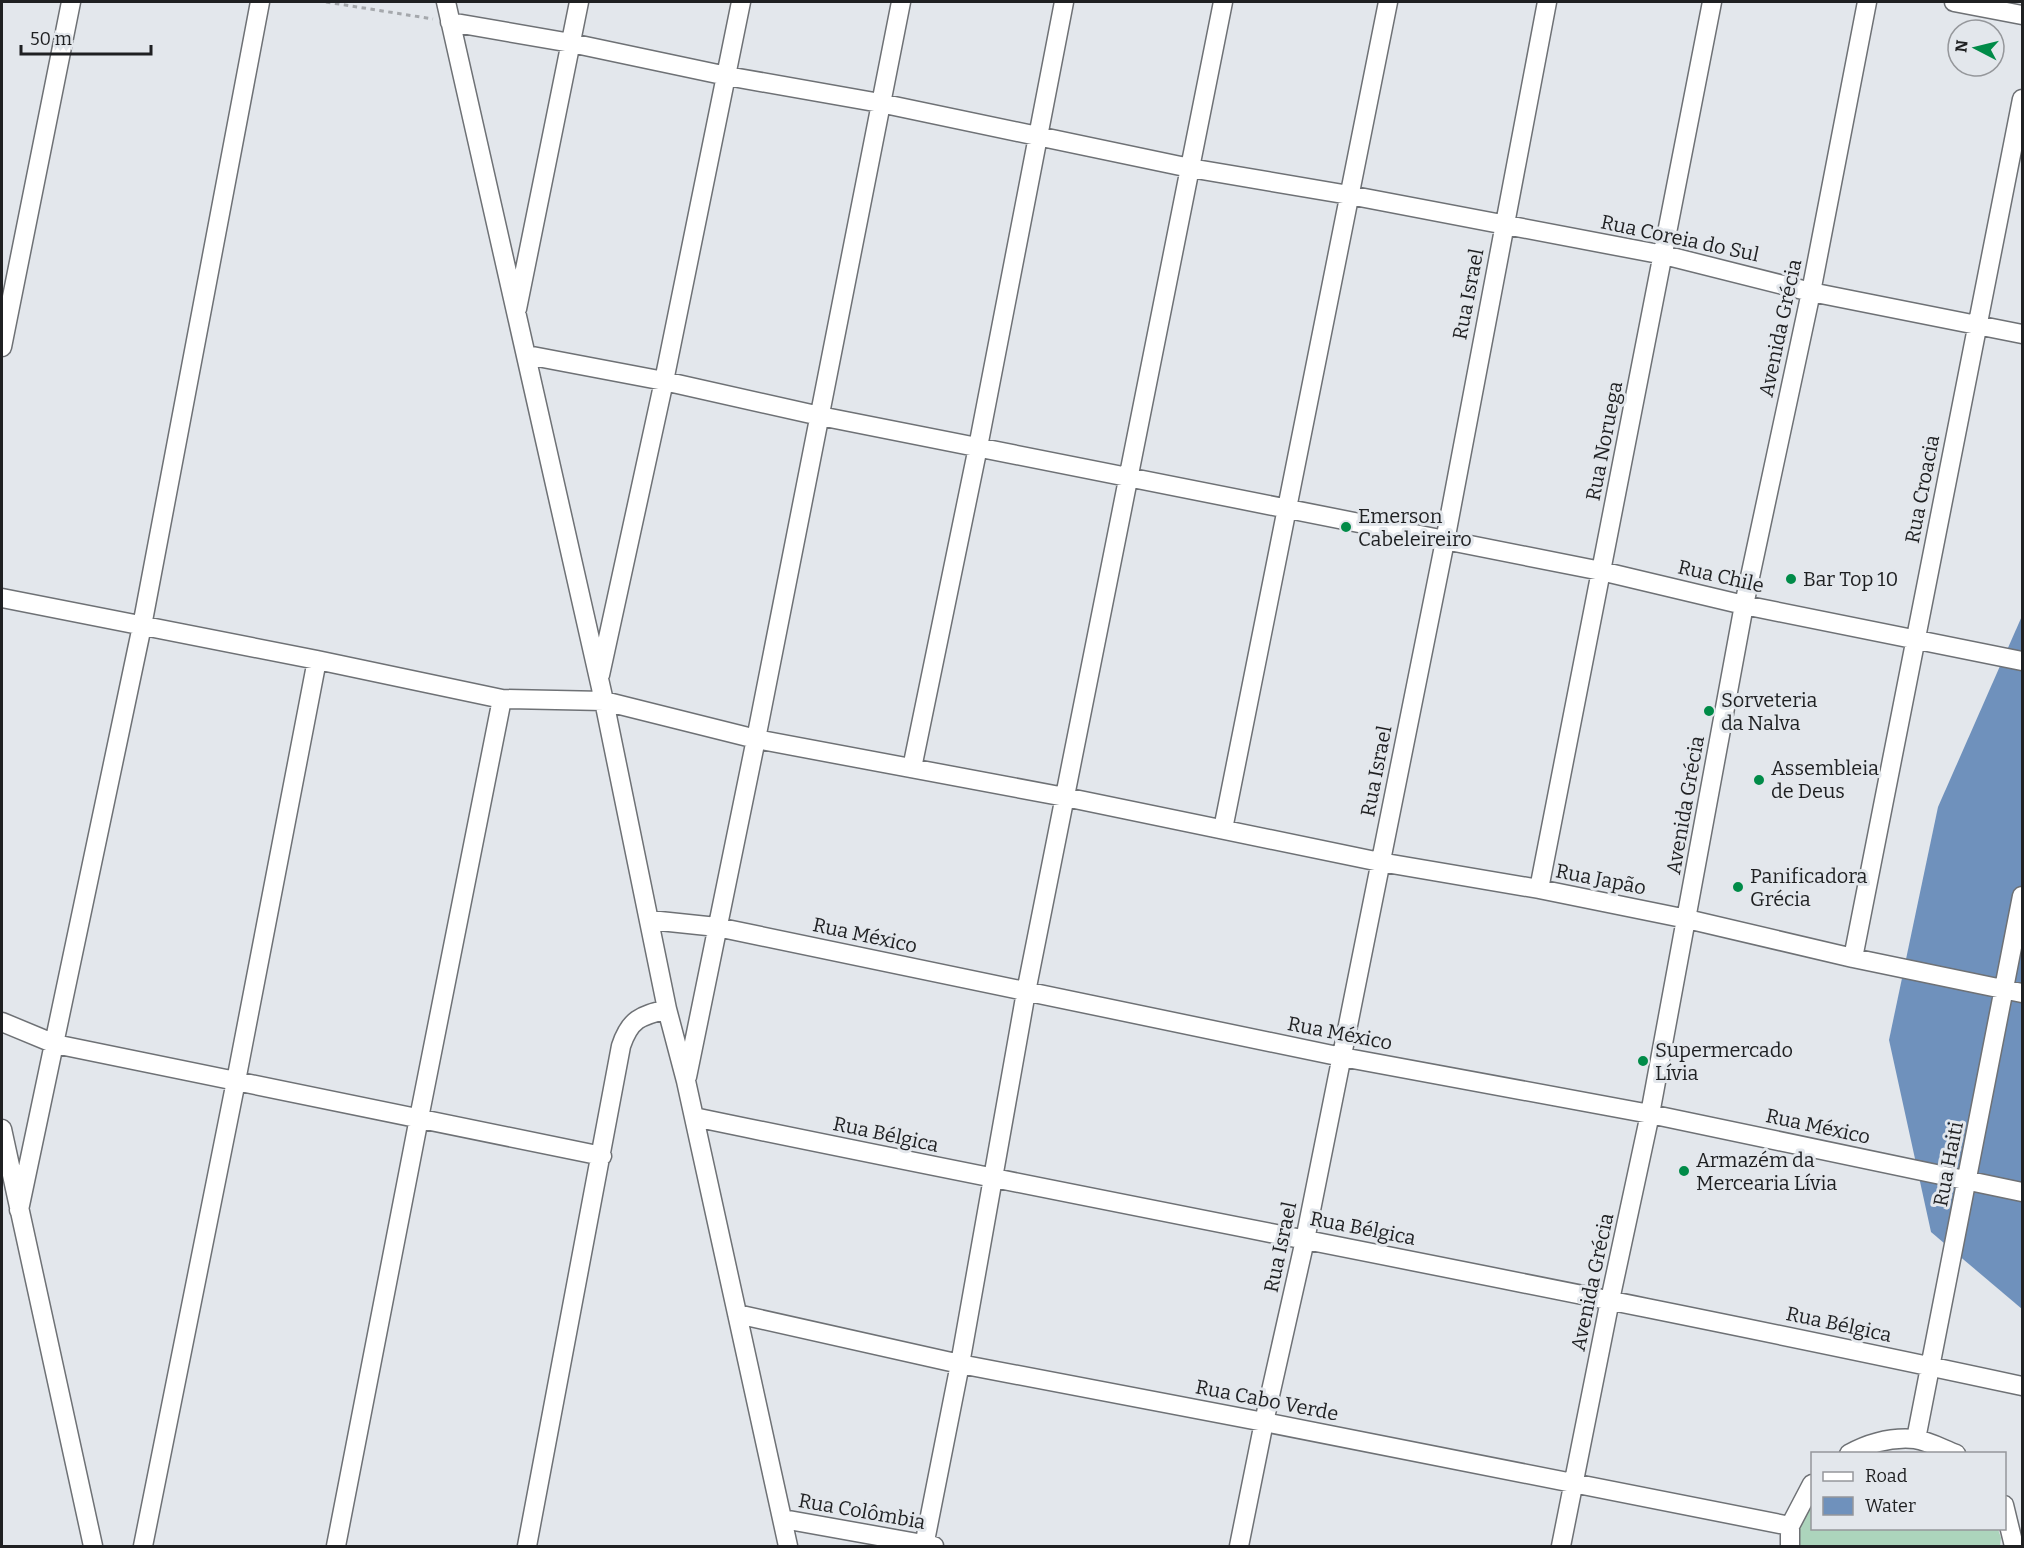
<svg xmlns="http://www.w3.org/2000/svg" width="2024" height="1548" font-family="Bitter,serif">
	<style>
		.green { fill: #acd4bc }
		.water { fill: #6f91bc }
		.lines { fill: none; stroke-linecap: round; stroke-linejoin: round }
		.street-casing { stroke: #6e7175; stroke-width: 21 }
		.path { stroke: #a5a8ac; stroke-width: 3; stroke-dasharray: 4.5 4.5; stroke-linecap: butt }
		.street { stroke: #fff; stroke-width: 18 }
		.poi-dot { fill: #008b48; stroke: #e3e7ec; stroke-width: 2 }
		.labels { text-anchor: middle; stroke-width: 6; stroke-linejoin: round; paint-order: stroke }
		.street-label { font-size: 20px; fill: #1f2022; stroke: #e3e7ec }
		.poi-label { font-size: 20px; fill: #1f2022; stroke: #e3e7ec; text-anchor: start }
	</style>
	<rect width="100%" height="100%" fill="#e3e7ec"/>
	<path class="green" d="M1812 1495V1528L1998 1529 2001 1538 2000 1546H1797L1798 1530Z"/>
	<path class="water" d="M2022 616V1309L1931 1232 1889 1040 1938 807Z"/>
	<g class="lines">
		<g class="street-casing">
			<path id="street" d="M446 2 604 701 667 1009 686 1081 788 1546
				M1954 2 2022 15
				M450 22 571 43 727 76 880 103 1190 168 1349 195 1664 255 1811 292 2022 334
				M517 309 579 2
				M2 347 71 2
				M527 355 664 381 820 416 1601 571 1744 605 2022 661
				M2 598 317 660 502 699 604 701 756 739 1065 797 1380 862 1539 889 1687 919 1853 958 2022 993
				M600 675 664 381 741 2
				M912 768 978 447 1064 2
				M1223 829 1388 2
				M1539 889 1712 2
				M650 920 717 927 1342 1057 1650 1114 2022 1192
				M1853 958 2022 99
				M2 1022 55 1044 602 1156
				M687 1077 756 739 901 2
				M694 1117C1136 1209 1581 1291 2022 1386
				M2 1129 93 1546
				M19 1210 142 626 260 2
				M737 1314 960 1364 1264 1422 1790 1526
				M1916 1439 2022 896
				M1849 1454C1869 1443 1893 1437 1915 1439 1928 1441 1943 1449 1956 1454
				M2004 1505 2014 1546
				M783 1519 934 1546
				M143 1546 236 1081 317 660
				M336 1546 419 1118 502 699
				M527 1546 621 1046C630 1019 640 1016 667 1009
				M924 1546 960 1364 1026 992 1223 2
				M1239 1546 1264 1422 1305 1240 1445 541 1547 2
				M1561 1546 1610 1300 1650 1114 1744 605 1811 292 1867 2
				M1790 1546V1526L1812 1484"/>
		</g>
		<path class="path" d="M326 2 433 19"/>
		<use href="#street" class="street"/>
	</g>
	<g class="poi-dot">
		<circle cx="1346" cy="527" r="6"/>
		<circle cx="1791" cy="579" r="6"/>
		<circle cx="1709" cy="711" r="6"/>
		<circle cx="1759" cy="780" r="6"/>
		<circle cx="1738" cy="887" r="6"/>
		<circle cx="1643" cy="1061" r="6"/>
		<circle cx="1684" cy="1171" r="6"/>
	</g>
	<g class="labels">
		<g class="street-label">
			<text transform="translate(1680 238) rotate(12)" y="7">Rua Coreia do Sul</text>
			<text transform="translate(1468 294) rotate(-79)" y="7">Rua Israel</text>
			<text transform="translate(1780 328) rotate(-78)" y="7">Avenida Grécia</text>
			<text transform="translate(1604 441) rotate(-79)" y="7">Rua Noruega</text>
			<text transform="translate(1922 489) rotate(-79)" y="7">Rua Croacia</text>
			<text transform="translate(1721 576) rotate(13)" y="7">Rua Chile</text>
			<text transform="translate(1376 771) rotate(-79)" y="7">Rua Israel</text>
			<text transform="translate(1685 805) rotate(-80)" y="7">Avenida Grécia</text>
			<text transform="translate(1601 879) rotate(11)" y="7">Rua Japão</text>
			<text transform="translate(865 935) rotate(12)" y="7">Rua México</text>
			<text transform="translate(1340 1033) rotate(11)" y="7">Rua México</text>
			<text transform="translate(1818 1126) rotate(12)" y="7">Rua México</text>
			<text transform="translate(886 1134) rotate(12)" y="7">Rua Bélgica</text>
			<text transform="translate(1948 1164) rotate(-79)" y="7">Rua Haiti</text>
			<text transform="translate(1363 1228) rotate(11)" y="7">Rua Bélgica</text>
			<text transform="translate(1280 1247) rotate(-78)" y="7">Rua Israel</text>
			<text transform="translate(1592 1282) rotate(-78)" y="7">Avenida Grécia</text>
			<text transform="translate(1839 1324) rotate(12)" y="7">Rua Bélgica</text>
			<text transform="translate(1267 1400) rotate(11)" y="7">Rua Cabo Verde</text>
			<text transform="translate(862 1511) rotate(10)" y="7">Rua Colômbia</text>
		</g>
		<g class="poi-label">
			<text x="1358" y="523">Emerson<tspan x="1358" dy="23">Cabeleireiro</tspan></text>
			<text x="1803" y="586">Bar Top 10</text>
			<text x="1721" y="707">Sorveteria<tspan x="1721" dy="23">da Nalva</tspan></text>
			<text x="1771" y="775">Assembleia<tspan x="1771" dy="23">de Deus</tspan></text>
			<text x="1750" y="883">Panificadora<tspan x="1750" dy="23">Grécia</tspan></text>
			<text x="1655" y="1057">Supermercado<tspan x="1655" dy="23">Lívia</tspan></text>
			<text x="1696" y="1167">Armazém da<tspan x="1696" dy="23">Mercearia Lívia</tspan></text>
		</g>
	</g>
	<rect width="2024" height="1548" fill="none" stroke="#1f2022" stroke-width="6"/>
	<rect x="1811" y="1452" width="195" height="78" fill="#e3e7ec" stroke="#95979b" stroke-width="1.5"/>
	<rect x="1823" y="1472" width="30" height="9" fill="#ffffff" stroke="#95979b" stroke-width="1.5"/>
	<text x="1865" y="1482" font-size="18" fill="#1f2022">Road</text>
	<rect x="1823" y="1497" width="30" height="18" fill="#6f91bc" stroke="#95979b" stroke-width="1.5"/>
	<text x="1865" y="1512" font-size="18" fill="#1f2022">Water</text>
	<g transform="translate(1976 48) rotate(277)"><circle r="28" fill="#e3e7ec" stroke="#95979b" stroke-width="1.5"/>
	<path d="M0-4.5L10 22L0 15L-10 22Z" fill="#008b48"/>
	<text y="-9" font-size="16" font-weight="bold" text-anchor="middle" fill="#1f2022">N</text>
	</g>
	<path d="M21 45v9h130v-9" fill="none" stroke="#1f2022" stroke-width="3"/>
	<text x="30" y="45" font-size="18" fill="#1f2022" stroke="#e3e7ec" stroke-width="4.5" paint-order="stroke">50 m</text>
</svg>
